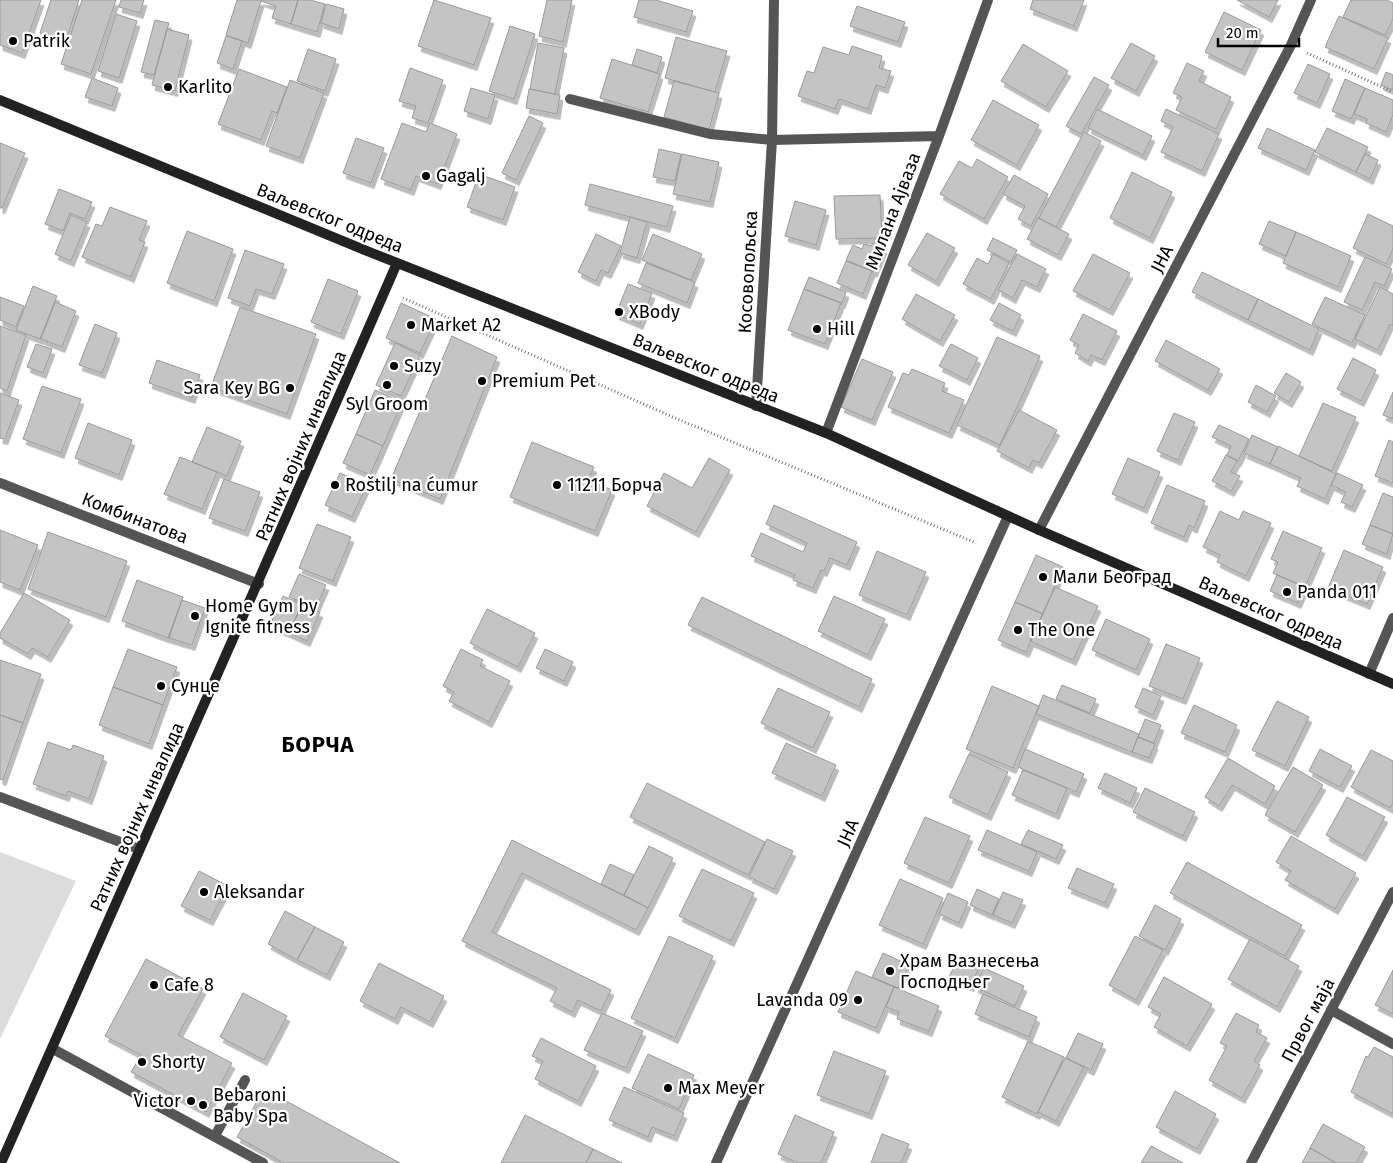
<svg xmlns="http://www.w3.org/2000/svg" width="1393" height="1163" font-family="'Fira Sans',sans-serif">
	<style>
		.green { fill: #dcdcdc }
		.building { fill: #c4c4c4; stroke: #999; filter: url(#shadow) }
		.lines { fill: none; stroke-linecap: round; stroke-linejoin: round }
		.path { stroke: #777; stroke-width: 3; stroke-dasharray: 1 2.5; stroke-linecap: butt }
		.lane { stroke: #555; stroke-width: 10 }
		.street { stroke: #555; stroke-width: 10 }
		.secondary { stroke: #222; stroke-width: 10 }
		.poi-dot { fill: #000; stroke: #fff; stroke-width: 2 }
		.labels { text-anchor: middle; stroke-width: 4.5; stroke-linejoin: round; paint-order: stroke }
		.poi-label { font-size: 18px; fill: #000; stroke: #fff; text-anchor: start }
		.street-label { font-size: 18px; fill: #000; stroke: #fff }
		.district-label { font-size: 22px; font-weight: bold; letter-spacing: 1px; fill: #000; stroke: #fff }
	</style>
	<defs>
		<filter id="shadow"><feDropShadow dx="3" dy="5.5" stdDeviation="0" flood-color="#0004"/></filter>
	</defs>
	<rect width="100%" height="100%" fill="#fff"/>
	<path class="green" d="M0 852 76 881 0 1039Z"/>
	<path class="building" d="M0 0H41L22 53 0 45Z
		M51 0H79L66 41 40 33Z
		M82 0H116L91 74 61 64Z
		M121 0H144L140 13 119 7Z
		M237 0H298L291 24 272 18 276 6 261 1 248 43 226 35Z
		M298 0H310L325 4 317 32 291 24Z
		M434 0 491 18 474 65 418 46Z
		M547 0H572L563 42 539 36Z
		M639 0H656L693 11 686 32 634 17Z
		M1033 0H1084L1074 26 1030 9Z
		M1237 0H1278L1269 17Z
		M1351 0H1387L1393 3V19L1385 35 1343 17Z
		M326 4 344 9 339 29 321 23Z
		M857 6 905 22 898 42 850 26Z
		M1224 12 1261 30 1242 70 1205 52Z
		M116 14 137 21 119 78 98 71Z
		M1339 16 1388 38 1374 69 1325 47Z
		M155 20 169 23 154 75 141 72Z
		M510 26 535 34 514 99 489 91Z
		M167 29 189 35 175 91 152 85Z
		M226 36 242 41 233 69 217 63Z
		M676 37 727 51 715 92 665 78Z
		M538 43 564 48 555 94 530 89Z
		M1131 43 1155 56 1136 91 1111 78Z
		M1023 44 1068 71 1046 107 1001 81Z
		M852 46 882 56 879 68 891 71 885 88 876 85 868 109 839 99 835 109 798 96 807 71 814 73 823 47 849 55Z
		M308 49 336 59 325 91 297 81Z
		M637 49 662 57 657 73 632 65Z
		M612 59 660 74 648 112 600 98Z
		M1187 63 1204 71 1199 81 1231 97 1216 129 1176 110 1182 97 1173 93Z
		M1308 64 1330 74 1317 103 1294 93Z
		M410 68 443 80 428 123 412 118 416 106 399 101Z
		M239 69 287 87 277 113 272 111 261 140 218 124Z
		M1386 72 1393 75V90L1381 85Z
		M1094 77 1109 85 1081 134 1066 126Z
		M92 78 118 88 112 106 85 97Z
		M1345 79 1365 88 1351 119 1332 111Z
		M290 80 324 93 300 158 266 146Z
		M674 81 719 93 709 130 664 117Z
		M471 88 495 95 488 119 464 111Z
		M1365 88 1393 100V115L1386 132 1366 123 1367 119 1354 114Z
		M529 89 560 95 557 114 526 108Z
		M993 100 1039 125 1017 165 971 140Z
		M1097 109 1152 136 1143 155 1088 128Z
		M1166 109 1219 134 1202 171 1161 152 1173 127 1161 121Z
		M529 116 543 123 516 180 502 173Z
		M402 123 426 132 430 123 457 134 438 184 416 176 411 190 381 179Z
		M1267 128 1315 150 1306 170 1258 148Z
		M1327 128 1368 147 1356 172 1315 152Z
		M1084 132 1101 141 1056 227 1039 218Z
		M356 138 384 148 371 183 343 173Z
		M0 143 25 153 2 208H0Z
		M659 149 681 154 675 181 653 177Z
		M682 154 719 162 710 202 673 194Z
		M1365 154 1378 160 1370 179 1356 172Z
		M977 159 1008 177 984 219 940 194 959 161 972 168Z
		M1132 172 1172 192 1150 238 1110 218Z
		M479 174 515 187 503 220 467 207Z
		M1014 175 1048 194 1031 226 1018 219 1025 206 1003 194Z
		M590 184 673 206 667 227 585 205Z
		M59 189 92 202 85 219 70 213 63 231 45 224Z
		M880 195 882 238 836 239 834 196Z
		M795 201 826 210 816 245 785 236Z
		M110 207 147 221 139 240 145 242 131 277 82 257 96 224 102 226Z
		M1368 214 1393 226V249L1386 264 1353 248Z
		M71 215 87 222 71 261 55 254Z
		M630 217 647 222 637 258 620 253Z
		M1038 218 1069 234 1058 255 1027 239Z
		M1269 221 1296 232 1286 256 1259 244Z
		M187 231 233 249 214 301 167 283Z
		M1296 232 1351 256 1338 287 1283 263Z
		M927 233 955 248 936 281 908 265Z
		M596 234 621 246 608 273 601 270 596 281 578 272Z
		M653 234 702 254 691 280 642 260Z
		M993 238 1017 250 1011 262 987 250Z
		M873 243 884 248 874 272 846 260 853 245 862 249 864 244 871 246Z
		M245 250 284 264 272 294 256 289 250 306 228 298Z
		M993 254 1009 263 991 299 963 284 977 258 988 264Z
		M1017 254 1046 269 1037 287 1022 280 1013 298 998 290Z
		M1093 254 1130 273 1110 310 1073 291Z
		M1365 257 1392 269 1384 286 1375 282 1362 310 1344 302Z
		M846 261 872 271 863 294 837 283Z
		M646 263 695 282 687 303 638 283Z
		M1202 272 1258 299 1248 320 1192 292Z
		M809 277 846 292 842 303 804 289Z
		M328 279 358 291 341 334 311 322Z
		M628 284 652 293 640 324 616 314Z
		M33 286 57 296 40 339 16 330Z
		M1380 287 1393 294V326L1390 324 1378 350 1355 339Z
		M804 289 841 303 825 344 788 330Z
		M916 294 955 315 940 341 902 319Z
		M0 297 24 306 16 327 0 320Z
		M1325 297 1365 315 1352 343 1312 324Z
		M1258 299 1319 329 1310 350 1248 320Z
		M55 302 76 311 62 347 41 339Z
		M401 303 436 319 420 353 386 338Z
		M999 303 1021 315 1013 331 990 320Z
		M240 307 316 334 287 414 211 387Z
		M1083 314 1117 331 1102 360 1091 355 1088 361 1075 353 1079 345 1070 340Z
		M95 324 117 333 102 373 79 365Z
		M0 326 26 335 7 391 0 388Z
		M452 336 497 357 440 499 391 479Z
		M997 337 1040 356 1000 445 957 425Z
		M1166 340 1220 369 1208 390 1155 361Z
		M395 343 420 355 401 396 376 385Z
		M36 344 52 349 43 373 27 367Z
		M951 344 978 358 967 380 939 366Z
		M1353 358 1376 370 1361 401 1337 389Z
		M862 359 893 372 872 420 841 407Z
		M157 360 200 375 192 398 149 383Z
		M912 369 945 383 942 391 964 400 949 433 888 407 903 373 909 375Z
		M1286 373 1301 382 1289 402 1274 393Z
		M1256 385 1276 396 1267 412 1248 402Z
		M42 386 81 399 61 453 23 439Z
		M375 390 402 402 383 446 356 434Z
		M1393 392V419L1383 415Z
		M0 393 19 400 5 439 0 438Z
		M1323 403 1356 417 1332 471 1299 456Z
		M1019 410 1057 430 1039 463 1033 460 1029 468 997 451Z
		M1174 413 1195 422 1178 460 1157 451Z
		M88 423 132 440 119 475 75 458Z
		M1219 425 1249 439 1238 461 1227 455 1231 446 1212 437Z
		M207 427 241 441 227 476 192 462Z
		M356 434 383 446 370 475 343 463Z
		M1252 435 1278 447 1270 464 1244 453Z
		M1389 440 1393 442V483L1375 476Z
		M532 442 594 467 588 480 612 490 595 531 510 497Z
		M1278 446 1336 474 1325 499 1297 486 1301 478 1270 464Z
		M1226 455 1237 461 1231 472 1240 476 1231 491 1212 481Z
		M180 457 217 472 202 509 164 494Z
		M709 458 730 470 696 532 647 506 664 473 692 488Z
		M1128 458 1160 472 1144 508 1112 494Z
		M340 473 367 485 352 517 325 505Z
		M1337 473 1363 485 1352 507 1341 502 1346 492 1331 485Z
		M224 479 260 492 245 531 209 518Z
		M1167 485 1205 501 1194 528 1189 525 1184 537 1151 523Z
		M1383 493 1393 497V534L1370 525Z
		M774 505 857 542 847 565 830 558 824 571 821 570 813 588 793 580 795 575 751 556 761 533 803 552 807 543 766 524Z
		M1220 511 1239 520 1243 511 1271 523 1246 576 1217 562 1220 555 1203 547Z
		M317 524 351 537 333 581 299 568Z
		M1370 525 1393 534 1387 554 1362 544Z
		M0 530 38 545 20 590 0 582Z
		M1283 531 1322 548 1305 587 1273 573 1278 562 1271 559Z
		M48 532 127 561 106 617 28 589Z
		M1344 550 1383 567 1367 604 1328 588Z
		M877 551 926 572 907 615 859 595Z
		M1036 555 1063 567 1043 614 1015 602Z
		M299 574 326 585 316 608 289 597Z
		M1277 575 1305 587 1298 603 1270 591Z
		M137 580 183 597 168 638 122 621Z
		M1055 587 1098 606 1073 660 1030 641Z
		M24 593 70 620 48 657 32 648 28 654 0 638V633Z
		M283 596 302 604 289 633 270 625Z
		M834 596 885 619 868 655 818 631Z
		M702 597 872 679 859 707 688 625Z
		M182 600 205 608 192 645 169 638Z
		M1015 602 1043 614 1026 652 998 640Z
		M302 604 320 612 307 641 289 633Z
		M487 609 535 633 518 667 470 643Z
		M1106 619 1150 639 1136 670 1092 650Z
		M1166 644 1200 658 1183 699 1149 686Z
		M128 649 177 667 163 705 113 687Z
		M461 649 483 660 480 666 510 681 489 722 449 701 454 692 443 686Z
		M545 649 573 662 564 681 536 668Z
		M0 660 41 674 23 723 0 715Z
		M1062 685 1096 699 1090 713 1056 699Z
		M992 686 1039 706 1013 768 966 749Z
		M113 687 163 705 149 744 99 725Z
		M778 688 830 712 813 748 761 723Z
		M1143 688 1161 696 1153 715 1135 707Z
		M1043 695 1139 734 1132 752 1036 714Z
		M1277 701 1309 717 1285 766 1252 750Z
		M1194 705 1237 725 1225 752 1181 733Z
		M0 715 23 723 3 780 0 779Z
		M1145 719 1161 725 1154 743 1138 737Z
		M1138 737 1155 744 1149 758 1132 752Z
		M48 742 71 750 73 745 104 756 89 799 68 791 66 796 33 784Z
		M786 743 836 765 822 796 772 773Z
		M1025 749 1084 774 1076 792 1018 767Z
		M1320 749 1352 766 1340 787 1309 771Z
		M1371 750 1393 761V803L1390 808 1351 787Z
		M969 754 1008 772 988 815 949 797Z
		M1228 758 1275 786 1265 804 1232 785 1219 806 1205 797Z
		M1293 767 1323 785 1295 832 1265 815Z
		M1023 770 1067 788 1056 814 1012 795Z
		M1105 773 1137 788 1130 803 1098 788Z
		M647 783 765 842 748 875 630 817Z
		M1145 788 1195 812 1183 836 1133 812Z
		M1347 797 1385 817 1363 856 1326 835Z
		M925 817 970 836 949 883 904 863Z
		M987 830 1037 852 1029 871 978 850Z
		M1028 830 1063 845 1056 859 1021 844Z
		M1291 836 1356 873 1335 909 1285 880 1291 871 1276 862Z
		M767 839 793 851 774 889 749 877Z
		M512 840 648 908 636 930 522 873 492 932 611 990 601 1011 578 1000 572 1012 550 1001 557 988 462 941Z
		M649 846 673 858 648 908 624 895Z
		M1187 862 1302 925 1285 956 1170 893Z
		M610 864 634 875 624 895 601 884Z
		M1077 868 1114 884 1105 903 1068 888Z
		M702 869 754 893 731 941 679 916Z
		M199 871 228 886 210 920 181 906Z
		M900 879 943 898 923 944 879 925Z
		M977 889 999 899 992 915 970 905Z
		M1003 892 1023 900 1012 923 993 915Z
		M948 893 968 902 959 923 939 914Z
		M1155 905 1181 919 1165 950 1139 936Z
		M285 911 315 927 297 960 268 944Z
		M315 927 344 942 327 975 297 960Z
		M669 936 713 956 675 1038 631 1018Z
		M1135 936 1163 950 1136 1000 1109 985Z
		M1250 939 1299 966 1277 1007 1228 979Z
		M883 953 909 965 898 988 872 977Z
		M959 956 980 965 971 986 949 977Z
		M146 959 203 989 178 1035 232 1063 206 1112 131 1072 141 1055 105 1036Z
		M379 963 444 996 430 1022 401 1007 395 1019 360 1001Z
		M984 968 1024 986 1015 1006 975 987Z
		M1393 970V1014L1375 1005Z
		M856 971 894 987 876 1028 838 1012Z
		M1164 977 1212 1004 1187 1046 1154 1027 1161 1014 1148 1007Z
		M894 987 939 1006 929 1031 897 1019 899 1012 886 1007Z
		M243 993 287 1016 264 1060 220 1037Z
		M983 994 1037 1017 1029 1037 975 1014Z
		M602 1013 643 1031 626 1068 584 1050Z
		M1236 1013 1259 1025 1256 1032 1267 1038 1254 1061 1260 1065 1242 1098 1209 1080 1227 1046 1220 1043Z
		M1078 1033 1103 1044 1091 1070 1066 1058Z
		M541 1038 596 1066 578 1101 535 1079 543 1061 532 1056Z
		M1028 1041 1064 1057 1037 1114 1002 1097Z
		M1374 1047 1393 1057V1114L1351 1092 1366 1056 1368 1057Z
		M834 1051 886 1071 869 1114 817 1095Z
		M648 1054 694 1075 679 1109 632 1088Z
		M1065 1058 1084 1067 1056 1121 1038 1112Z
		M624 1087 684 1113 674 1136 652 1127 648 1137 609 1120Z
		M264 1089 400 1163H284L237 1137Z
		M1175 1091 1216 1114 1197 1149 1156 1127Z
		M525 1115 593 1149 586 1163H501Z
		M795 1115 834 1132 821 1163H798L778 1154Z
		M1323 1124 1365 1147 1356 1163H1336L1310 1148Z
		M882 1134 909 1144 901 1163H871Z
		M1151 1146 1183 1163H1141Z
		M1310 1148 1336 1163H1302Z
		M593 1149 622 1163H586Z"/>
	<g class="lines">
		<path class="path" d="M1307 53 1393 92
			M403 298 675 418 976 543"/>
		<path class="lane" d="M1331 1010 1393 1044
			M53 1049 263 1163
			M215 1136 245 1080"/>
		<path class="street" d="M570 99 710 134 772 140 939 136
			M756 406 772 140 774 0
			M826 433 939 136 988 0
			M0 483 259 584
			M1039 530 1291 45 1311 0
			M1369 674 1393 618
			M0 797 139 849
			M716 1163 1008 516
			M1251 1163 1393 892"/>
		<path class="secondary" d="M0 100 372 253 826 433 1039 530 1393 684
			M1 1163C134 863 267 564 397 263"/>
	</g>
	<g class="poi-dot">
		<circle cx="13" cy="41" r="5"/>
		<circle cx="168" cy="87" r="5"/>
		<circle cx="426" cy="176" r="5"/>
		<circle cx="619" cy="312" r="5"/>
		<circle cx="411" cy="325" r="5"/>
		<circle cx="817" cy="329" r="5"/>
		<circle cx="394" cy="366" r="5"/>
		<circle cx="482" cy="381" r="5"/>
		<circle cx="387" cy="385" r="5"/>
		<circle cx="290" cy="388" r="5"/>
		<circle cx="335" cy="485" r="5"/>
		<circle cx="557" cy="485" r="5"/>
		<circle cx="1043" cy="577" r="5"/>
		<circle cx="1287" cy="592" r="5"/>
		<circle cx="195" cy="616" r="5"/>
		<circle cx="1018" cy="630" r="5"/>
		<circle cx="161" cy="686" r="5"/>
		<circle cx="204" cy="892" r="5"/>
		<circle cx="890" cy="971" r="5"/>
		<circle cx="154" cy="985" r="5"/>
		<circle cx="858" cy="1000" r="5"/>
		<circle cx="142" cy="1062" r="5"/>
		<circle cx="668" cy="1088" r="5"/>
		<circle cx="191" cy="1101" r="5"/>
		<circle cx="203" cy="1105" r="5"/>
	</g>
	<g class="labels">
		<g class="poi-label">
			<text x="23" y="47">Patrik</text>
			<text x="178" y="93">Karlito</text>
			<text x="436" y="182">Gagalj</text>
			<text x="629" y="318">XBody</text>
			<text x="421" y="331">Market A2</text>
			<text x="827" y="335">Hill</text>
			<text x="404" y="372">Suzy</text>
			<text x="492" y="387">Premium Pet</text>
			<text x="280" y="394" text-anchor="end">Sara Key BG</text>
			<text x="387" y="410" text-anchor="middle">Syl Groom</text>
			<text x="345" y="491">Roštilj na ćumur</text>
			<text x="567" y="491">11211 Борча</text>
			<text x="1053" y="583">Мали Београд</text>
			<text x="1297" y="598">Panda 011</text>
			<text x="205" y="612">Home Gym by<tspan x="205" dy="21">Ignite fitness</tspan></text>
			<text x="1028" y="636">The One</text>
			<text x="171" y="692">Сунце</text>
			<text x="214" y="898">Aleksandar</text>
			<text x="900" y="967">Храм Вазнесења<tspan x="900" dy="21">Господњег</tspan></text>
			<text x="164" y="991">Cafe 8</text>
			<text x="848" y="1006" text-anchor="end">Lavanda 09</text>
			<text x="152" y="1068">Shorty</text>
			<text x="678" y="1094">Max Meyer</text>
			<text x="213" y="1101">Bebaroni<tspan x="213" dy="21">Baby Spa</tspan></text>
			<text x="181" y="1107" text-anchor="end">Victor</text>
		</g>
		<g class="street-label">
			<text transform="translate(893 211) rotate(-69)" y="6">Милана Ајваза</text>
			<text transform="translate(330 218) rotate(22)" y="6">Ваљевског одреда</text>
			<text transform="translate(1162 259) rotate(-63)" y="6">ЈНА</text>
			<text transform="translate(748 272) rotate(-87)" y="6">Косовопољска</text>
			<text transform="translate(706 368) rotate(22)" y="6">Ваљевског одреда</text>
			<text transform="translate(301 446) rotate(-67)" y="6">Ратних војних инвалида</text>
			<text transform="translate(135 518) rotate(21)" y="6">Комбинатова</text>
			<text transform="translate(1271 613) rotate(24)" y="6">Ваљевског одреда</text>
			<text transform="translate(137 817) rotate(-66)" y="6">Ратних војних инвалида</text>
			<text transform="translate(848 833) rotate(-66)" y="6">ЈНА</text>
			<text transform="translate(1308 1020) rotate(-62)" y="6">Првог маја</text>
		</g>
		<g class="district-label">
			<text x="318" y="752">БОРЧА</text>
		</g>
	</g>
	<path d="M1218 38v8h81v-8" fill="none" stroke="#000000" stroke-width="2.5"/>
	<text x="1226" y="38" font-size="15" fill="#000000" stroke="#ffffff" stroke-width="4" paint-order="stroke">20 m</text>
</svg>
